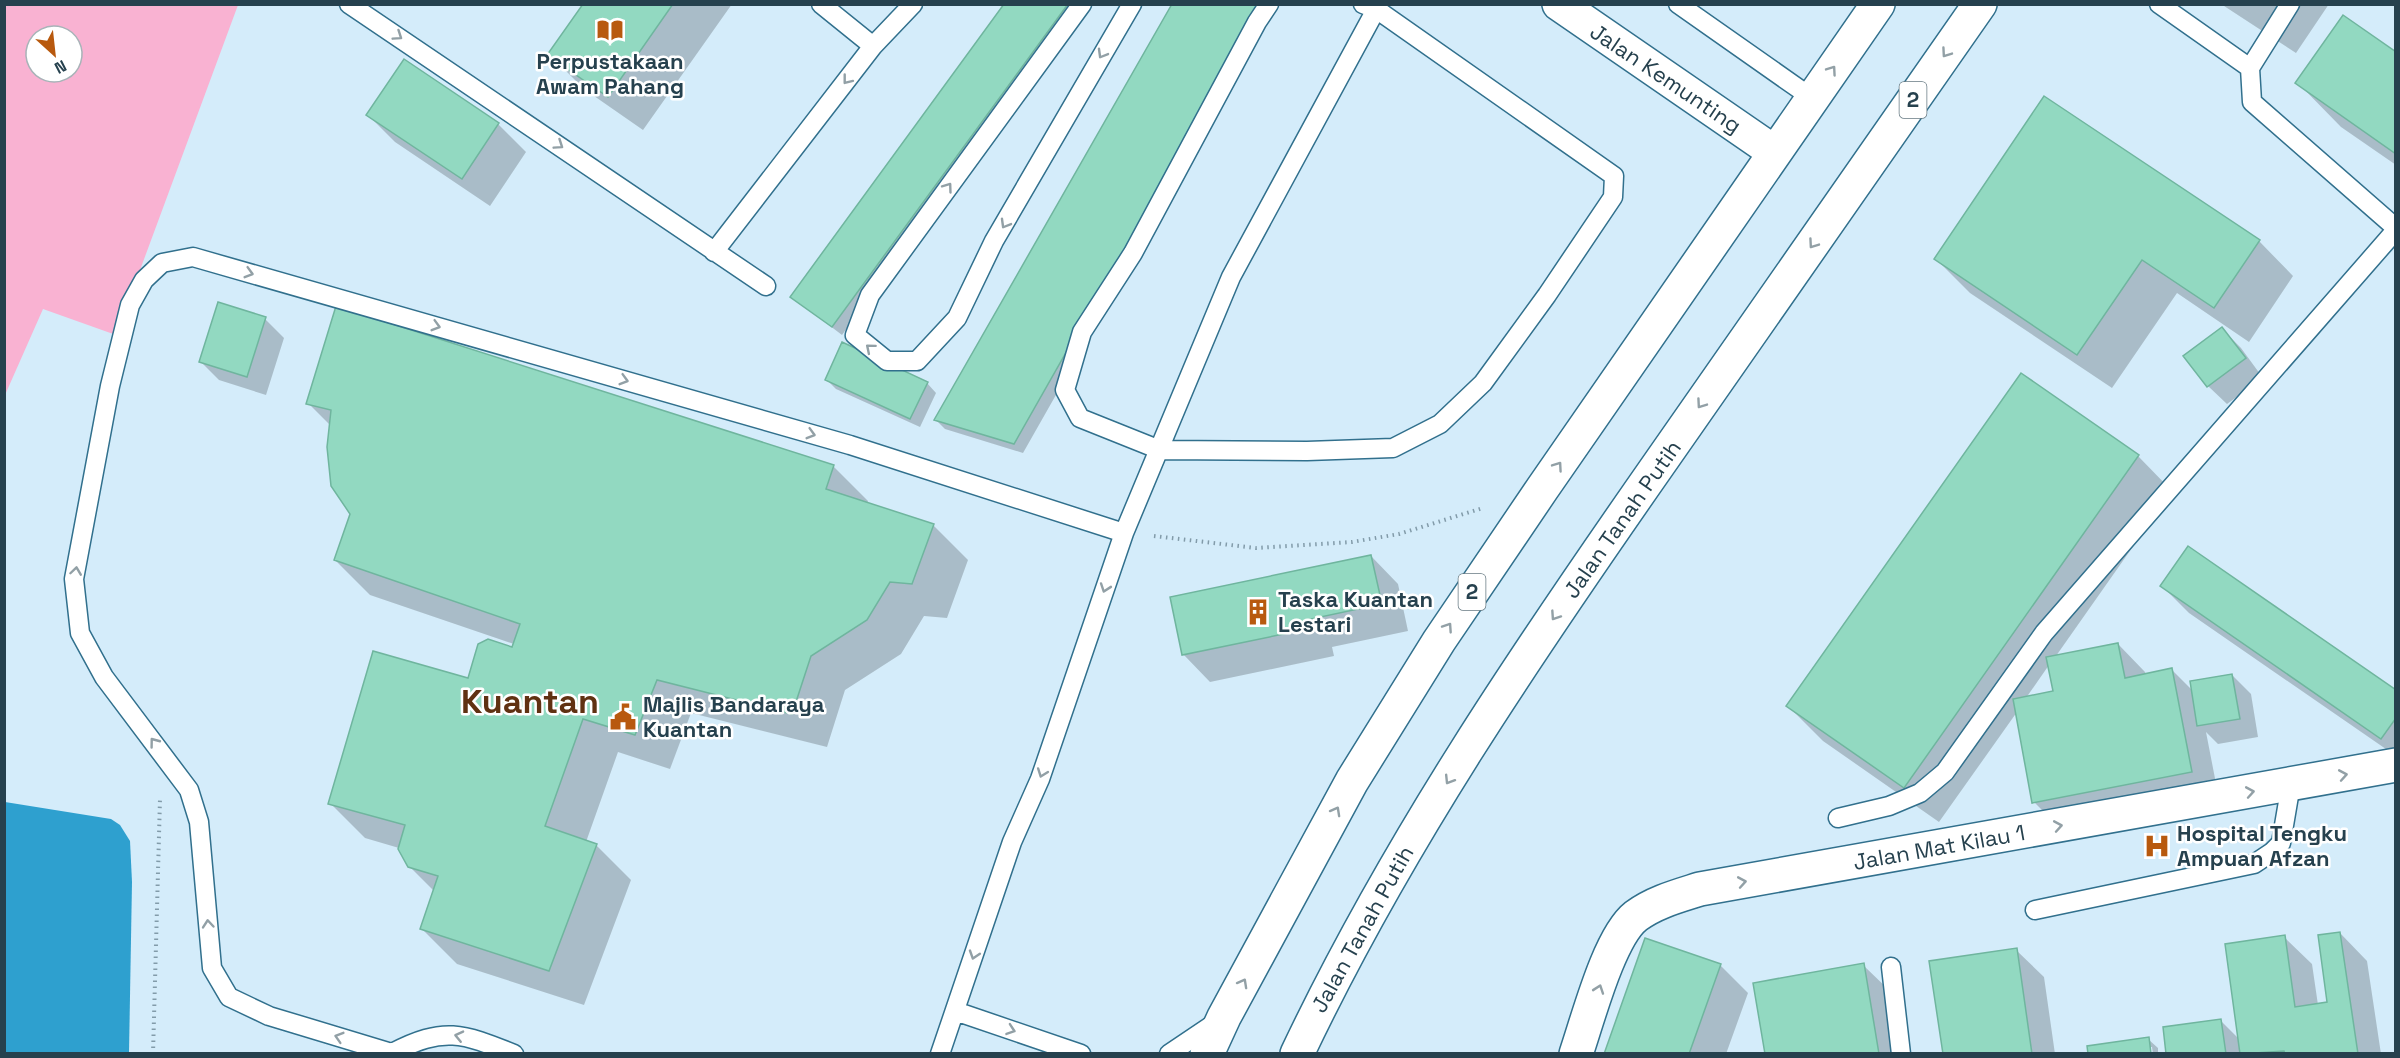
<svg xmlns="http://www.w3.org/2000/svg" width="2400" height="1058" font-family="'Space Grotesk',sans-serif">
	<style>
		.green { fill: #f9b2d2; fill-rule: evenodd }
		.water { fill: #2ea0cf }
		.shadow { fill: #0003; fill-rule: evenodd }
		.building { fill: #92d9c1; stroke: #6fb59e; stroke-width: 1.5 }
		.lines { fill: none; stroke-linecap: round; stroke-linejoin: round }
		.lane-casing { stroke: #31708d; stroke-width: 21 }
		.street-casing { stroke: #31708d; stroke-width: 36 }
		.highway-casing { stroke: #31708d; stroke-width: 36 }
		.path { stroke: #829ba9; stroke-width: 4; stroke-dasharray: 1.5 4.5; stroke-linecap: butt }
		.lane { stroke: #fff; stroke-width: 18 }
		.street { stroke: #fff; stroke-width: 33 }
		.highway { stroke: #fff; stroke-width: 33 }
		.oneway { stroke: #92a0a6 }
		.labels { text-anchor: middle; stroke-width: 5; stroke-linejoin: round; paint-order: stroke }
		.shield { fill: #fff; stroke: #677a83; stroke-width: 1.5 }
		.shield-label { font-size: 21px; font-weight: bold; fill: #26414e }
		.poi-label { font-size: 22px; font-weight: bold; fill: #26414e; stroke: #fff; text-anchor: start }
		.street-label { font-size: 22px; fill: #26414e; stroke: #fff }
		.town-label { font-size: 34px; font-weight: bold; fill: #603112; stroke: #fff }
	</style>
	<rect width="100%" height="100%" fill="#d4ecfa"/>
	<path class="green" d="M5 5H238L116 335 43 309 5 395ZM36 36H72V72H36Z"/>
	<path class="water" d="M5 802 111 819 120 825 130 841 132 882 129 1053H5Z"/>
	<path class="shadow" d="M585 4H732L643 130 584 89 549 54Z
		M1006 4H1083L842 335 792 297Z
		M1278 4 1023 453 945 429 936 420Z
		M2221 4H2329L2296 53Z
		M2396 54V165L2341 127 2297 82Z
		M405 61 498 124 526 152 490 206 395 142 368 115Z
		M2259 241 2293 276 2249 342 2177 293 2112 388 1970 293 1936 259Z
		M265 319 284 338 266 395 219 380 200 361Z
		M2222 329 2241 348 2263 378 2227 404 2208 386Z
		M826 379 927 383 936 393 920 427 836 389Z
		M308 403 833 466 868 501 867 504 933 525 968 560 947 618 924 616 901 654 845 690 827 747 691 713 670 769 618 752 586 842 596 845 631 880 584 1005 457 964 422 929 434 891 409 866 399 848 365 838 330 803 469 680 513 648 514 644 370 595 335 560 351 514 331 426Z
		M2138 456 2172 491 2056 656 2118 644 2145 672 2146 675 2172 670 2193 691 2232 675 2251 694 2258 737 2218 744 2206 732 2219 799 2061 829 2034 802 2017 712 1939 822 1823 741 1788 706ZM2049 665 2054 692 2026 698Z
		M1371 556 1398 584 1408 631 1332 647 1334 656 1210 682 1183 654Z
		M2162 586 2396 691V756L2189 613Z
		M2340 933 2367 961 2381 1054H2168L2221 1021 2240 1040 2284 937 2312 964 2318 1005 2329 1003Z
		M2016 950 2044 977 2055 1054H1945Z
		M1720 965 1748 993 1726 1054H1606Z
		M1863 965 1891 992 1901 1054H1766Z
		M2148 1039 2158 1048V1054H2153L2152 1047H2149Z"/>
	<path class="building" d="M583 4H673L608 97 547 55Z
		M1004 4H1068L832 327 790 297Z
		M1172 4H1264L1014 444 934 420Z
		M2343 15 2396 52V154L2295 83Z
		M404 59 499 123 462 179 366 115Z
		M2044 96 2260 240 2214 308 2142 260 2077 355 1934 259Z
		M218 302 266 317 247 377 199 362Z
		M336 306 834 465 826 489 934 524 912 584 890 582 867 620 811 656 792 714 657 680 635 735 583 719 545 826 597 844 549 971 420 929 438 876 408 867 398 849 405 825 328 804 373 651 468 678 478 644 488 639 512 647 520 624 334 560 350 514 331 486 327 447 331 410 306 404Z
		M2222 327 2246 358 2207 387 2183 356Z
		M842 342 928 382 910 419 825 380Z
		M2021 373 2139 455 1904 788 1786 706Z
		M2188 546 2396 690V718L2381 739 2160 586Z
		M1371 555 1382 604 1306 620 1308 629 1182 655 1170 597Z
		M2118 643 2125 678 2172 668 2192 772 2032 803 2013 699 2053 691 2046 657Z
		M2232 674 2240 719 2197 726 2190 681Z
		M2340 932 2358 1054H2285L2284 1051 2240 1054 2225 944 2285 935 2295 1007 2327 1002 2318 935Z
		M1645 938 1721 964 1689 1054H1604Z
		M2017 948 2032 1054H1943L1929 961Z
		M1864 963 1879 1054H1765L1753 983Z
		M2221 1019 2226 1054H2166L2163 1027Z
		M2149 1037 2151 1054H2088L2087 1046Z"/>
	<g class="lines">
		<g class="lane-casing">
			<path id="lane" d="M349 4 766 286
				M821 4 873 46
				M1082 4 870 295 855 335 887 361H917L957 318 994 241 1132 4
				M1269 4 1257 22 1133 253 1082 332 1065 390 1080 418 1160 450 1307 451 1393 448 1440 424 1483 383 1547 295 1613 197 1614 176 1376 9 1363 4
				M1678 4 1812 98
				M2159 4 2250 68 2290 4
				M2250 68 2252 102 2396 228
				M714 252 873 46 913 4
				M1838 818 1889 806 1920 793 1945 772 2044 633 2396 230
				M2035 910 2254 864 2272 852 2281 843 2291 784
				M1891 967 1901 1054
				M955 1011 1081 1054
				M392 1053C444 1026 462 1033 514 1054
				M395 1054 269 1016 229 997 212 968 199 822 189 790 104 677 80 633 74 579 110 386 130 305 144 280 162 263 193 257 850 445 1124 533
				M940 1054 1012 842 1040 779 1124 533 1231 277 1379 4
				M1169 1054 1218 1021"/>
		</g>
		<g class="street-casing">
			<path id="street" d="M1559 4 1774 152
				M1576 1054C1588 1019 1609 937 1636 916 1655 902 1678 896 1700 889L2396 765"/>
		</g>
		<g class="highway-casing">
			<path id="highway" d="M1207 1054 1224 1017 1352 781 1439 641 1542 489 1878 4
				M1297 1054C1396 845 1527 653 1659 464 1766 311 1873 158 1980 4"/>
		</g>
		<path class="path" d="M1154 536 1256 548 1352 542 1399 534 1483 508
			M153 1054 160 799"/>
		<use href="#lane" class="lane"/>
		<use href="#street" class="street"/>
		<use href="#highway" class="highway"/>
	</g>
	<defs><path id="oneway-chevron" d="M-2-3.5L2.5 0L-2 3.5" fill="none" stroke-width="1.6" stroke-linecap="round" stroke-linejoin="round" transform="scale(1.5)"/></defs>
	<g class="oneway">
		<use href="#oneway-chevron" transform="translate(398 36) rotate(34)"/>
		<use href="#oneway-chevron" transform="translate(1946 53) rotate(125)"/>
		<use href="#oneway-chevron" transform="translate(1102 54) rotate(120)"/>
		<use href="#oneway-chevron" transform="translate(1832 70) rotate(-55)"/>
		<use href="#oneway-chevron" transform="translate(847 80) rotate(128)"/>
		<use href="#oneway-chevron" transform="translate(559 145) rotate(34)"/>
		<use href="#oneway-chevron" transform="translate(948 187) rotate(-54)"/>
		<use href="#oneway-chevron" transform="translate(1005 224) rotate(120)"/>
		<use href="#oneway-chevron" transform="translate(1813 244) rotate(125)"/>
		<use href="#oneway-chevron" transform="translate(249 273) rotate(16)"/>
		<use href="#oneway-chevron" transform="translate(436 326) rotate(16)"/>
		<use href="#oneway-chevron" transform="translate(870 348) rotate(-140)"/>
		<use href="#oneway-chevron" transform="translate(624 380) rotate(16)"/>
		<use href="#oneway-chevron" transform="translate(1701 404) rotate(125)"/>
		<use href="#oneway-chevron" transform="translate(811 434) rotate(16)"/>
		<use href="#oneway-chevron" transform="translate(1558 466) rotate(-55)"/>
		<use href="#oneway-chevron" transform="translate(76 571) rotate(-82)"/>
		<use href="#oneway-chevron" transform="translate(1105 588) rotate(109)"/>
		<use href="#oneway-chevron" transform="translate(1555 616) rotate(124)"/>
		<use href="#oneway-chevron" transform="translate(1448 627) rotate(-56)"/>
		<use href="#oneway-chevron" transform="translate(154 742) rotate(-127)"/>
		<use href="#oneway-chevron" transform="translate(1042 773) rotate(110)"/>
		<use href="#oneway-chevron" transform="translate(2343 775) rotate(-10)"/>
		<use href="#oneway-chevron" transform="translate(1449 780) rotate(122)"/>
		<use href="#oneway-chevron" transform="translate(2250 792) rotate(-10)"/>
		<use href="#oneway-chevron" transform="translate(1336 811) rotate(-61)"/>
		<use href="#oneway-chevron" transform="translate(2058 826) rotate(-10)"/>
		<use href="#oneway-chevron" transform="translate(1742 882) rotate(-10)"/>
		<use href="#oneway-chevron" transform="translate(208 924) rotate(-95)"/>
		<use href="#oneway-chevron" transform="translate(974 955) rotate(108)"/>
		<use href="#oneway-chevron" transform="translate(1243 983) rotate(-61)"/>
		<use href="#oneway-chevron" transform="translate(1599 989) rotate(-71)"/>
		<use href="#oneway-chevron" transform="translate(1011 1030) rotate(19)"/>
		<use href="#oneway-chevron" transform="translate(459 1036) rotate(-167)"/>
		<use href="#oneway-chevron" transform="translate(339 1037) rotate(-163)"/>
	</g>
	<defs>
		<g id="library-bare" transform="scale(2.07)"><path d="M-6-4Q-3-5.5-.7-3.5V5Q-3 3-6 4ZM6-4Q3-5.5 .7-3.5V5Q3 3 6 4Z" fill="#b8590e" stroke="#fff" stroke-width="2.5" paint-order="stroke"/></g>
		<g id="building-bare" transform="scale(2.07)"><path d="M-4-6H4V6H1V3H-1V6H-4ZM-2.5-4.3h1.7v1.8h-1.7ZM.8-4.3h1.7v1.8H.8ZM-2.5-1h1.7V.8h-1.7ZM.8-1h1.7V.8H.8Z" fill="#b8590e" stroke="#fff" stroke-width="2.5" paint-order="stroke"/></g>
		<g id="civic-bare" transform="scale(2.07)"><path d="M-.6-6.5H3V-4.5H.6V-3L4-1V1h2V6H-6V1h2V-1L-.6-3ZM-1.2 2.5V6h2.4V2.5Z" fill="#b8590e" stroke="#fff" stroke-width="2.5" paint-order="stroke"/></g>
		<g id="hospital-bare" transform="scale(2.07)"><path d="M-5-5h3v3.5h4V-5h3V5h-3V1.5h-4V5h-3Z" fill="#b8590e" stroke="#fff" stroke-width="2.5" paint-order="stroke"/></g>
	</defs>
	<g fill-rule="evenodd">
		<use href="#library-bare" x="610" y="30"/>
		<use href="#building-bare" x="1258" y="612"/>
		<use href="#civic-bare" x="623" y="717"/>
		<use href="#hospital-bare" x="2157" y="846"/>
	</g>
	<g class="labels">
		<g class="shield">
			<rect x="1899.5" y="82" width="27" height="36" rx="4.5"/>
			<rect x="1458.5" y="574" width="27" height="36" rx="4.5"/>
		</g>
		<g class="shield-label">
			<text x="1913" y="107">2</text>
			<text x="1472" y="599">2</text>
		</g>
		<g class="poi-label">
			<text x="610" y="69" text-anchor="middle">Perpustakaan<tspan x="610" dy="25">Awam Pahang</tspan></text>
			<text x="1278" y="607">Taska Kuantan<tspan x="1278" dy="25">Lestari</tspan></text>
			<text x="643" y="712">Majlis Bandaraya<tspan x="643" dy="25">Kuantan</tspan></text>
			<text x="2177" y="841">Hospital Tengku<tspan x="2177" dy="25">Ampuan Afzan</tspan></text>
		</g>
		<g class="street-label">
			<text transform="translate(1666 78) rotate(34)" y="8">Jalan Kemunting</text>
			<text transform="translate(1622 519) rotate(-55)" y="8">Jalan Tanah Putih</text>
			<text transform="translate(1939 847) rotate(-10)" y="8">Jalan Mat Kilau 1</text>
			<text transform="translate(1362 929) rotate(-61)" y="8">Jalan Tanah Putih</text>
		</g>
		<g class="town-label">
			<text x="530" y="713">Kuantan</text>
		</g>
	</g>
	<rect width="2400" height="1058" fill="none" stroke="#26414e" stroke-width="12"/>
	<g transform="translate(54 54) rotate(153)"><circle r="28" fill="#ffffff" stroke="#a8b3b8" stroke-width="1.5"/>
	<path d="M0-4.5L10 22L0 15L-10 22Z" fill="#b8590e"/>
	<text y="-9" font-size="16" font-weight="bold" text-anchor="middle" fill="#26414e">N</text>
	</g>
</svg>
